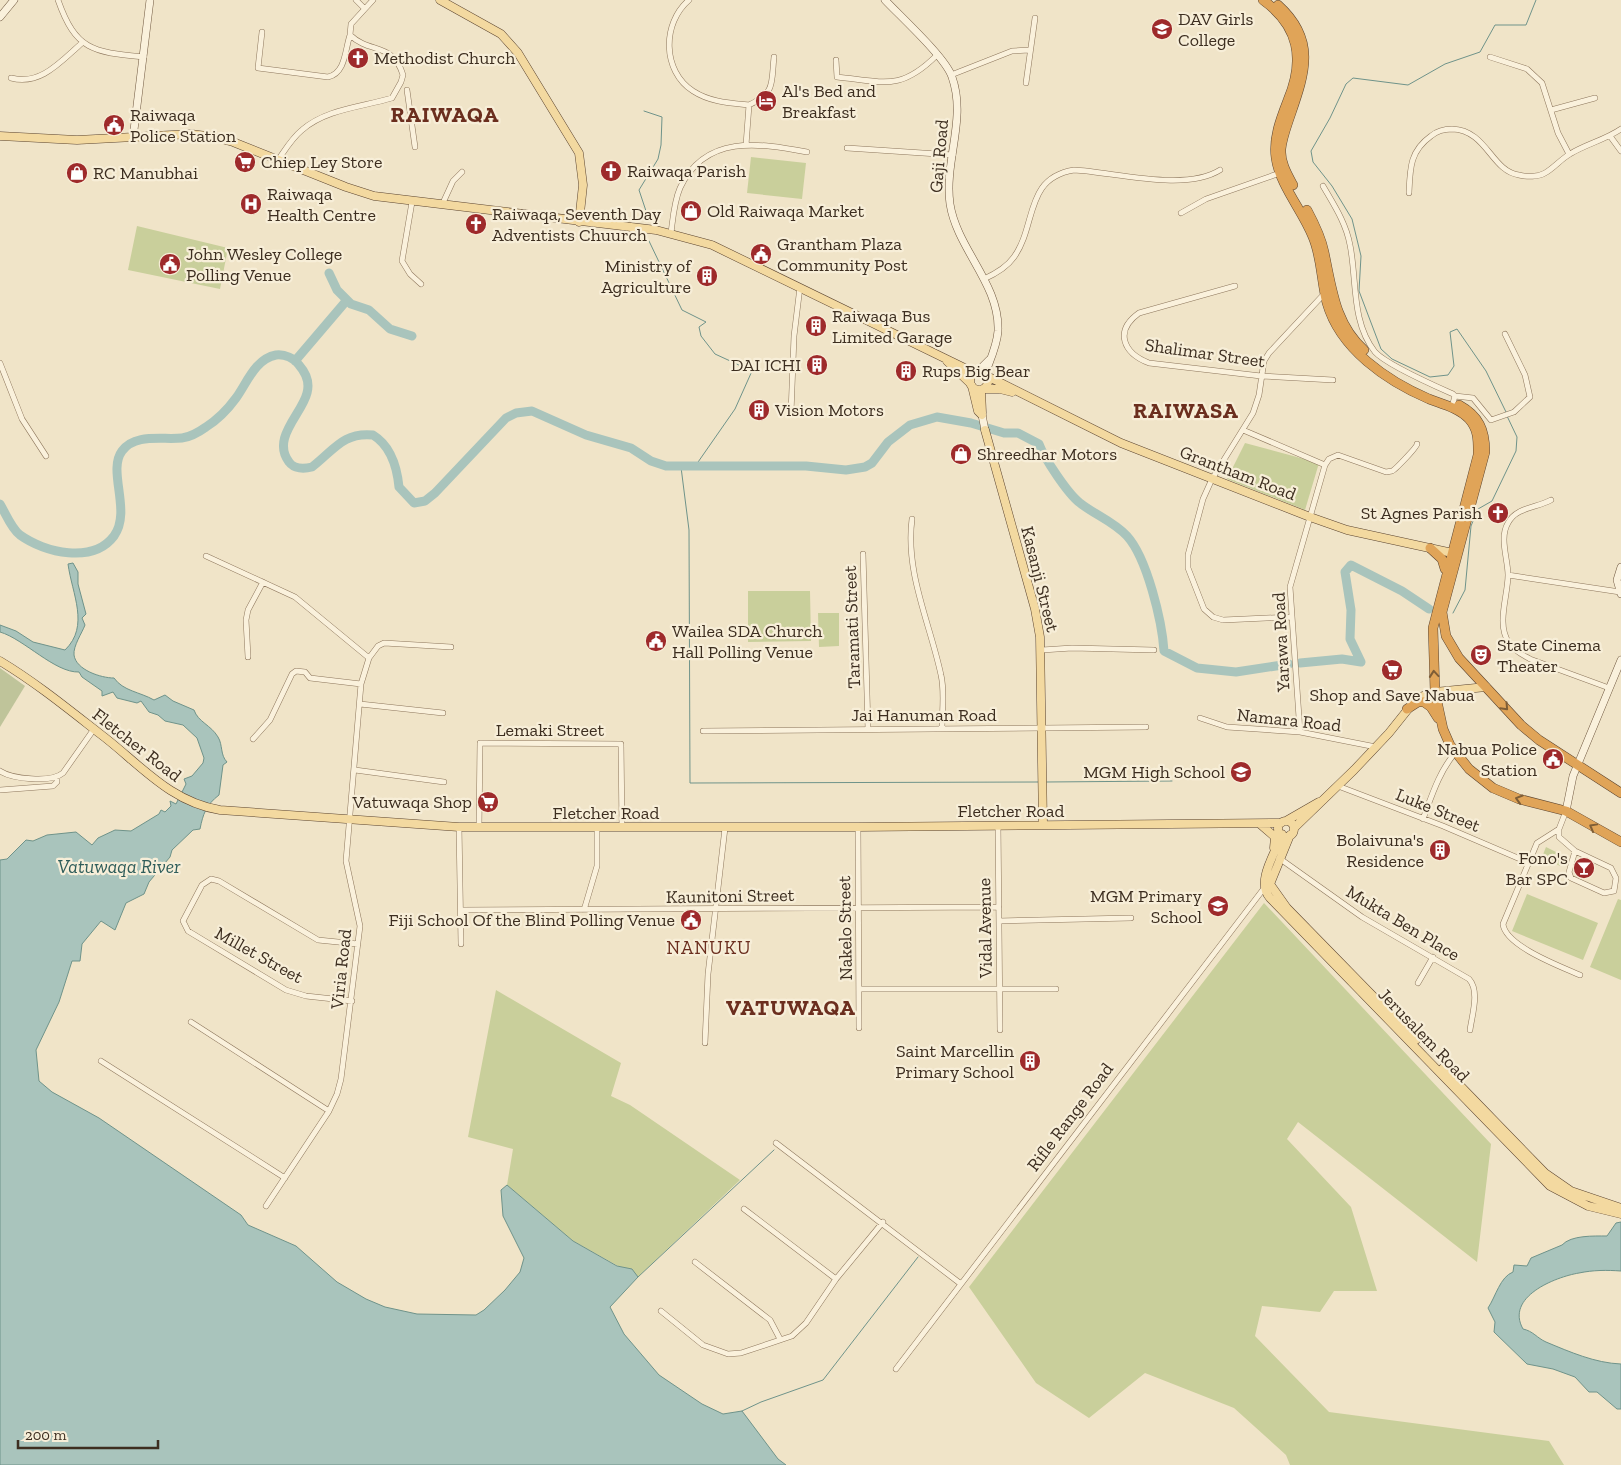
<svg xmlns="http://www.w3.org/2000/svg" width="1621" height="1465" font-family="'Zilla Slab',serif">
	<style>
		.green { fill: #c9cf9b }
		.cemetery { fill: #bfc49a }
		.water { fill: #a9c4bc; stroke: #6f938a }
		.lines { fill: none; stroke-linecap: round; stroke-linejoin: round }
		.stream { stroke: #6f938a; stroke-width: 1 }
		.river { stroke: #a9c4bc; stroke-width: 9 }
		.street-casing { stroke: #8d765c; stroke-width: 6 }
		.secondary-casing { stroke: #6f573f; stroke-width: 8 }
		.primary-casing { stroke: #5b4430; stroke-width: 9 }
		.highway-casing { stroke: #5b4430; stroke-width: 10 }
		.street { stroke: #faf1dc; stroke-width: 5 }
		.secondary { stroke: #faf1dc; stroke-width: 7 }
		.primary { stroke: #f3d9a0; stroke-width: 8 }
		.highway { stroke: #e0a458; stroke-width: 9 }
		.oneway { stroke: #7e5d36 }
		.labels { text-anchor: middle; stroke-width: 4.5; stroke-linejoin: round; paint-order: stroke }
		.poi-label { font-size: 18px; fill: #3d2e20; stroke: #f7eed8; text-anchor: start }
		.street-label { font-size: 18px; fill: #3d2e20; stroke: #f7eed8 }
		.water-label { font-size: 19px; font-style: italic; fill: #2f5d5a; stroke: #f7eed8 }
		.neighbourhood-label { font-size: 19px; letter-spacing: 1px; fill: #6b2e1e; stroke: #f7eed8 }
		.district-label { font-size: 22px; font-weight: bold; letter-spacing: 1px; fill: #6b2e1e; stroke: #f7eed8 }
	</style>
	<rect width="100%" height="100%" fill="#f0e4c8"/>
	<path class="green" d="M751 157 806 163 802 199 747 193Z
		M137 226 228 248 220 289 128 270Z
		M1245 443 1319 463 1305 510 1227 479Z
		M748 591H810L811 641 748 642Z
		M818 613H839V646L819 647Z
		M1546 847 1564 856 1560 866 1542 857Z
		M1527 894 1598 923 1583 960 1512 931Z
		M1618 899 1621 900V980L1590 967Z
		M1264 903 1491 1144 1477 1262 1298 1122 1287 1139 1351 1207 1377 1291H1334L1320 1312 1262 1306 1255 1336 1329 1412 1549 1441 1564 1465H1290L1286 1455 1234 1408 1145 1373 1089 1418 1036 1383 969 1287Z
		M496 990 621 1063 611 1096 630 1105 740 1180 638 1277 573 1241 507 1185 513 1149 468 1137Z"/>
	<path class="cemetery" d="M0 668 25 686 0 727Z"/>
	<path class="water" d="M73 563 78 572V584L86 614 82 618 85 625C82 633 73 646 74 655 76 670 101 678 114 678 123 691 140 692 154 700L165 695 173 701 194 710C198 722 211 725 218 737 223 745 220 755 227 762L223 765 219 795C206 805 203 814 200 829L193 830 172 850 170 857 149 882 144 894 126 903 115 930 101 921 82 944 80 961H72L59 1002 36 1050 39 1081 52 1092 99 1118 241 1215 248 1225 296 1246 337 1282 366 1299 385 1307 417 1314 476 1315 484 1310 505 1290 520 1272 524 1258 503 1216 501 1190 507 1185 573 1241 617 1266 632 1269 638 1277 610 1307 624 1334 659 1375 702 1404 723 1414 742 1411 778 1459 786 1465H0V860L7 859 26 840 33 841 47 835 76 832 92 845 98 838 115 830 131 831 159 814 161 810 165 812 171 806 170 801 176 804 186 784 184 779 192 776 203 763 204 758 197 738 183 725 165 721 158 715 149 712 141 701 137 703 117 698 113 692 102 696V691L82 677 79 672C55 673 24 639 0 632V625L16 631 33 642 65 650C90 626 72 594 68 564Z
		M1621 1222V1271C1607 1270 1593 1270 1579 1273 1555 1277 1505 1297 1523 1329 1533 1331 1537 1338 1546 1342 1570 1352 1595 1363 1621 1364V1409H1617L1597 1392H1589L1575 1377 1553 1369 1527 1364 1494 1332 1495 1322 1488 1308C1496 1296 1500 1277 1513 1272L1514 1265 1527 1266 1531 1258 1562 1245C1571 1235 1594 1236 1607 1236L1616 1223Z"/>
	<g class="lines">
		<path class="stream" d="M644 111 662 117 661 145 658 159 639 190 646 211 653 219
			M649 241 682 310 706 322 699 327 701 336 715 354 752 371 735 409 696 465
			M1506 412 1486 371 1457 329 1450 332 1454 366 1448 375 1430 377 1392 359 1381 349 1359 291 1361 256 1352 219 1332 186 1313 162 1311 151 1330 118 1346 84 1353 78 1408 85 1445 64 1480 52 1495 25H1526L1536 0
			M681 467 689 530 690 783 1039 782
			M1453 613 1465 590 1471 526 1478 509 1492 501 1516 451 1517 437 1507 416
			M1046 782 1172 781
			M638 1277 774 1150
			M742 1411 761 1402 823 1380 918 1257"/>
		<path class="river" d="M329 273 337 290 351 304 369 310 390 329 412 336
			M295 361 347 300
			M0 504C6 514 11 528 20 535 45 553 93 564 114 536 132 511 107 471 122 451 135 433 162 440 182 438 191 437 199 432 206 427 217 420 228 409 236 398 247 383 255 359 276 355 285 354 294 358 299 365 306 373 310 382 307 393 302 414 271 438 289 462 294 469 304 469 312 467 334 450 343 432 373 435 391 446 397 467 399 487L414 503 425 501 435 493 506 418 516 413 532 411 586 435 631 448 651 461 666 466H806L846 470 865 467 872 463 888 442 910 425 937 417 971 423 1004 433H1018L1039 444C1044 458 1068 494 1080 503 1095 515 1113 521 1127 536 1147 558 1162 621 1164 651L1197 668 1236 672 1289 664
			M1300 663 1342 659 1361 662 1350 639 1351 610 1345 572 1351 565 1402 591 1429 609"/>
		<g class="street-casing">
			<path id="street" d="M58 0C76 51 93 52 144 57
				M356 0 364 8
				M689 0C662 23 662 71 693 91 710 102 729 103 749 105
				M262 32 258 68 328 77C346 73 345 49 350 35
				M1490 57 1527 69 1542 83 1558 133 1569 154
				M836 60 837 77C885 82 901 91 937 55
				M951 75 1012 51 1029 50
				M11 78C41 86 61 61 82 43
				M1026 83 1035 18
				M407 90 415 147
				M1551 110 1595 98
				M1610 136 1621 151
				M746 145 749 105C776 92 771 84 774 57
				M847 148 953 155
				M278 160C285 150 292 138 302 130 326 109 362 107 392 98L401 82 403 75C393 42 370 54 350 35L351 24 373 0
				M1323 186C1334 205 1346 223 1350 245 1357 279 1351 322 1375 352 1387 365 1435 386 1453 394L1455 396 1453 403
				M1409 193C1410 168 1410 151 1431 136 1437 131 1445 129 1452 129 1487 130 1491 171 1519 175 1527 177 1538 177 1545 173 1554 168 1561 159 1570 154 1586 144 1605 140 1621 129
				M412 202 402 261 410 274 421 284
				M442 205 453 181 462 172
				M1181 213 1206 199 1280 173
				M671 233C673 218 674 202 680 188 705 134 759 143 807 152
				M984 279C995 274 1007 267 1014 257 1037 225 1024 178 1074 170 1114 172 1185 192 1220 170
				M1235 286 1139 313C1114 331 1123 353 1149 363L1261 376 1333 380
				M0 363 22 419 46 456
				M1455 396 1473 398 1491 420 1514 412 1530 397 1525 375 1505 334
				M791 413 794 336 800 287
				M1243 430 1325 465
				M1551 500C1537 508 1516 507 1508 523 1499 538 1508 559 1508 575 1508 596 1496 624 1509 643 1514 651 1523 655 1530 659L1609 688
				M912 519C905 573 930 623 941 675 945 692 942 712 942 729
				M863 554 868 729
				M206 556 295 597 369 658
				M1508 575 1620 592
				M1292 617 1223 620 1213 617 1204 609 1188 568V555L1203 499 1212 479 1253 413 1259 395 1264 361 1269 353 1325 293
				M1042 650 1072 648 1154 650
				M248 657 246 620 248 610 263 582
				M360 704 443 713
				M1200 718 1227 727 1300 732 1376 747
				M703 731 1146 727
				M1300 732 1290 587 1325 465 1329 459 1338 455 1386 472 1392 471C1395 470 1417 447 1417 444
				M253 739 270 720 292 674 296 671 305 672 310 678 361 684
				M355 770 444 782
				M0 771C12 779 51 783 63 773L94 729
				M1338 786 1443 826 1527 862
				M0 790 53 786 57 782V777
				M1566 811 1559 829 1537 843 1503 924C1505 946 1562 967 1580 975
				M1423 819C1432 795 1439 772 1455 753
				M998 825 1000 1030
				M459 827 461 944
				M479 827 480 743 621 744 622 828
				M858 827 859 1028
				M1559 829V837L1575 851 1611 868 1616 878 1614 891 1604 893 1571 878 1569 872 1575 851
				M1279 858 1362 917 1469 979C1480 991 1472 1015 1470 1030
				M462 910 999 907
				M584 910 597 866V828
				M999 921 1131 918
				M1418 983 1433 957
				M859 989H1056
				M352 1001 306 996 286 990 188 931 183 921 202 885 211 879 219 881 318 940 358 944
				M191 1022 329 1111
				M705 1043 708 974 725 828
				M101 1061 285 1178
				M776 1143 961 1284
				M266 1206 329 1111 337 1094 341 1079 360 926 346 861 361 684 369 658 378 646 384 643 451 647
				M744 1209 836 1279
				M695 1262 770 1320 780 1339
				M661 1311 703 1345 728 1354 741 1353 792 1336 806 1323 836 1279 883 1222
				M896 1369 1265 887"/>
		</g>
		<g class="secondary-casing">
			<path id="secondary" d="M885 0C901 17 946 58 952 77 967 119 944 161 950 204 957 249 1000 284 998 331 997 346 990 360 985 374
				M0 17 14 0
				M133 138 150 0
				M977 372 989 360
				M982 415 985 430
				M1621 567 1617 580 1621 594
				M1566 811 1573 776 1621 660"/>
		</g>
		<g class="primary-casing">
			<path id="primary" d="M440 0 501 34 518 53 579 153 583 185 579 222
				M0 136 77 140 191 134 214 137 233 142 346 187 374 196 656 230 712 245 975 373
				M947 361 970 383
				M970 381a9 9 0 1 1 18 0a9 9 0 1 1-18 0Z
				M987 376 1121 443 1310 517 1347 530 1457 554
				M972 386 978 411 982 415
				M983 389H1000L1012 392
				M981 390 982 413
				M985 430 1035 609 1040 637 1043 825
				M0 661C35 682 67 708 99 733 138 762 169 802 220 810L459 827H858L1281 823
				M1286 821 1319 802
				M1278 829a8 8 0 1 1 16 0a8 8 0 1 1-16 0Z
				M1260 824 1275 837 1274 848
				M1294 828 1354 770 1389 733 1417 698 1435 692 1486 687
				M1282 834C1276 853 1255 881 1270 898L1550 1186 1588 1206 1621 1214
				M1290 835 1270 884 1287 908 1416 1040
				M1443 1068 1545 1173 1571 1191 1621 1208"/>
		</g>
		<g class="highway-casing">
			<path id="highway" d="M1263 0C1299 26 1305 59 1288 100 1281 118 1273 138 1276 158 1280 186 1303 211 1313 237 1322 258 1321 281 1327 303 1340 349 1387 381 1429 399 1442 404 1459 408 1469 419 1479 430 1478 442 1478 455L1433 628 1435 692 1443 729 1450 745 1469 769 1493 788 1519 799 1566 811 1621 842
				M1278 5C1318 41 1304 75 1289 119 1286 128 1282 139 1281 149 1280 162 1287 174 1293 185
				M1307 210C1314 223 1321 237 1324 252 1332 289 1335 324 1364 350
				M1459 405C1479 416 1485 430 1485 452L1442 612 1446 636 1459 658 1521 725 1539 740 1621 793
				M1430 548 1442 559 1445 569
				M1407 709 1418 702H1424L1431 707 1438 718"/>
		</g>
		<use href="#street" class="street"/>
		<use href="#secondary" class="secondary"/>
		<use href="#primary" class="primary"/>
		<use href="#highway" class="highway"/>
	</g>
	<defs><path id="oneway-chevron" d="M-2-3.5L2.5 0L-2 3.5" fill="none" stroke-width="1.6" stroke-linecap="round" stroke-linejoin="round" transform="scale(1.25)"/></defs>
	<g class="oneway">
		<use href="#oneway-chevron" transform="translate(1434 674) rotate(-95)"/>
		<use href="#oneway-chevron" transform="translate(1505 707) rotate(47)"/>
		<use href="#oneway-chevron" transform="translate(1519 799) rotate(-163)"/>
		<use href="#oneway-chevron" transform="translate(1593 827) rotate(-151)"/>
	</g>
	<defs>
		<g id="university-disc" transform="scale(1.125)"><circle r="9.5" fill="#9e2a2b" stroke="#f7eed8"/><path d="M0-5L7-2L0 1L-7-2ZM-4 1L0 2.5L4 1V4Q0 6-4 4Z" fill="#fff"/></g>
		<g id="church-disc" transform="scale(1.125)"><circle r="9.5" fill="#9e2a2b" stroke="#f7eed8"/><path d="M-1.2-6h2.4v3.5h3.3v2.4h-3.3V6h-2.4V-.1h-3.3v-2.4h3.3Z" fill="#fff"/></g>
		<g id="hotel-disc" transform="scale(1.125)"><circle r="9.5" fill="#9e2a2b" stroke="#f7eed8"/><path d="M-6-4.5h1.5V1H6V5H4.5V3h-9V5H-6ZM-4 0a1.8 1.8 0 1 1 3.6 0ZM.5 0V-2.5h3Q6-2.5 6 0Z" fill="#fff"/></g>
		<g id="civic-disc" transform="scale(1.125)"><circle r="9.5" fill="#9e2a2b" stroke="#f7eed8"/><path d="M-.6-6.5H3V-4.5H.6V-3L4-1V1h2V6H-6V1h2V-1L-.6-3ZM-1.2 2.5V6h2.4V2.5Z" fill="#fff"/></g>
		<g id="supermarket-disc" transform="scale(1.125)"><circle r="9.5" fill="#9e2a2b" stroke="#f7eed8"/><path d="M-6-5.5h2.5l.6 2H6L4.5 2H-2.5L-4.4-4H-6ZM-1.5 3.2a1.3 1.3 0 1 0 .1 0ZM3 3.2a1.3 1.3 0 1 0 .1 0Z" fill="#fff"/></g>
		<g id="shop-disc" transform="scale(1.125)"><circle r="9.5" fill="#9e2a2b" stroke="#f7eed8"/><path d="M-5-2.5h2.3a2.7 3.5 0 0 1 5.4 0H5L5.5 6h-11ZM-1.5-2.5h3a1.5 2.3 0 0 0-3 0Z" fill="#fff"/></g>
		<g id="hospital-disc" transform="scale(1.125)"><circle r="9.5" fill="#9e2a2b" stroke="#f7eed8"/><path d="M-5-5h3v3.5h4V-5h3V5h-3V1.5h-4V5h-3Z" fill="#fff"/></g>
		<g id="building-disc" transform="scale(1.125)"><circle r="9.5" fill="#9e2a2b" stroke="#f7eed8"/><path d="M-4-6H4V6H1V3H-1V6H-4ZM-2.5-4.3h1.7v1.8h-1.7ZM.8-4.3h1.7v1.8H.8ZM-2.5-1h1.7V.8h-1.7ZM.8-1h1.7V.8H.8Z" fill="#fff"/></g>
		<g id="theatre-disc" transform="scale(1.125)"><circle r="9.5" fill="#9e2a2b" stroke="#f7eed8"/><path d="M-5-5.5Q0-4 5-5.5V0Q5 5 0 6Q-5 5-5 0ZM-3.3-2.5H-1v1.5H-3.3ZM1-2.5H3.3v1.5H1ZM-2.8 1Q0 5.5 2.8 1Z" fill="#fff"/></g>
		<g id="school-disc" transform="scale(1.125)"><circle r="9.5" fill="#9e2a2b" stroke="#f7eed8"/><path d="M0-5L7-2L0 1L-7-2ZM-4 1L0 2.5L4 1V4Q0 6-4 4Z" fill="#fff"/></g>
		<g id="bar-disc" transform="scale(1.125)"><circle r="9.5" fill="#9e2a2b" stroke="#f7eed8"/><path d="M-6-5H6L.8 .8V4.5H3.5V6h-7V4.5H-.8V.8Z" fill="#fff"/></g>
	</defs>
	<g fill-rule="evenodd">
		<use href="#university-disc" x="1162" y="29"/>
		<use href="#church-disc" x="358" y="58"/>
		<use href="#hotel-disc" x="766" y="101"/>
		<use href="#civic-disc" x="114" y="125"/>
		<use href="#supermarket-disc" x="245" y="162"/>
		<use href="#church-disc" x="611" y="171"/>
		<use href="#shop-disc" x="77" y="173"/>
		<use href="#hospital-disc" x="251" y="204"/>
		<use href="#shop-disc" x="691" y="211"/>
		<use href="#church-disc" x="476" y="224"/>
		<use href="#civic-disc" x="761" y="254"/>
		<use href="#civic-disc" x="170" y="264"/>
		<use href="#building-disc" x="707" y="276"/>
		<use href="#building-disc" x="816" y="326"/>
		<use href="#building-disc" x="817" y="365"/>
		<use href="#building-disc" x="906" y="371"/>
		<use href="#building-disc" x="759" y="410"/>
		<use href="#shop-disc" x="961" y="454"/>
		<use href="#church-disc" x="1498" y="513"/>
		<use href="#civic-disc" x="656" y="641"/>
		<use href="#theatre-disc" x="1481" y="655"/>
		<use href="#supermarket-disc" x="1392" y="670"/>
		<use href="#civic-disc" x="1553" y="759"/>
		<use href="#school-disc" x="1241" y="772"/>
		<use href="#supermarket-disc" x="488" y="802"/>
		<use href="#building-disc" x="1440" y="850"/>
		<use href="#bar-disc" x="1584" y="868"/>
		<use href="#school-disc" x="1218" y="906"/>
		<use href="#civic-disc" x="691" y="920"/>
		<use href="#building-disc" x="1030" y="1061"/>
	</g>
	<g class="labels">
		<g class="poi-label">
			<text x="1178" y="25">DAV Girls<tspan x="1178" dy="21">College</tspan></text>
			<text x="374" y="64">Methodist Church</text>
			<text x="782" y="97">Al's Bed and<tspan x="782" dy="21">Breakfast</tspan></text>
			<text x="130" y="121">Raiwaqa<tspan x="130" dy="21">Police Station</tspan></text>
			<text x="261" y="168">Chiep Ley Store</text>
			<text x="627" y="177">Raiwaqa Parish</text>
			<text x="93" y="179">RC Manubhai</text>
			<text x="267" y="200">Raiwaqa<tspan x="267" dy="21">Health Centre</tspan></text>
			<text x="707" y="217">Old Raiwaqa Market</text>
			<text x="492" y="220">Raiwaqa, Seventh Day<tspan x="492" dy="21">Adventists Chuurch</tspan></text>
			<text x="777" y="250">Grantham Plaza<tspan x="777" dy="21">Community Post</tspan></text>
			<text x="186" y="260">John Wesley College<tspan x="186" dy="21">Polling Venue</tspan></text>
			<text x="691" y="272" text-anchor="end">Ministry of<tspan x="691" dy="21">Agriculture</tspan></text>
			<text x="832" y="322">Raiwaqa Bus<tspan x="832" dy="21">Limited Garage</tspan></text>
			<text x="801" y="371" text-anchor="end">DAI ICHI</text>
			<text x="922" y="377">Rups Big Bear</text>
			<text x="775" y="416">Vision Motors</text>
			<text x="977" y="460">Shreedhar Motors</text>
			<text x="1482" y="519" text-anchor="end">St Agnes Parish</text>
			<text x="672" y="637">Wailea SDA Church<tspan x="672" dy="21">Hall Polling Venue</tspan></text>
			<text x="1497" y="651">State Cinema<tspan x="1497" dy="21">Theater</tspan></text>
			<text x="1392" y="701" text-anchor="middle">Shop and Save Nabua</text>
			<text x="1537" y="755" text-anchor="end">Nabua Police<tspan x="1537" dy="21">Station</tspan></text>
			<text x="1225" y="778" text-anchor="end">MGM High School</text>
			<text x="472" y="808" text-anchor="end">Vatuwaqa Shop</text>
			<text x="1424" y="846" text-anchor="end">Bolaivuna's<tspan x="1424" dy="21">Residence</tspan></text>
			<text x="1568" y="864" text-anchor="end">Fono's<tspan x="1568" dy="21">Bar SPC</tspan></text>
			<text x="1202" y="902" text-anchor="end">MGM Primary<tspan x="1202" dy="21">School</tspan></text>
			<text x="675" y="926" text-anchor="end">Fiji School Of the Blind Polling Venue</text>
			<text x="1014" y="1057" text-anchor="end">Saint Marcellin<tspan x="1014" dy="21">Primary School</tspan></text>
		</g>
		<g class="street-label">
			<text transform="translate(939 156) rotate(-85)" y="6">Gaji Road</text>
			<text transform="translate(1205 353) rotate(8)" y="6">Shalimar Street</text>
			<text transform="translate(1238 473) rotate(21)" y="6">Grantham Road</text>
			<text transform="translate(1040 579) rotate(76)" y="6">Kasanji Street</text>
			<text transform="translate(852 627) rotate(-92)" y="6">Taramati Street</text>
			<text transform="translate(1281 642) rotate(-93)" y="6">Yarawa Road</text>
			<text x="924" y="721">Jai Hanuman Road</text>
			<text transform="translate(1289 720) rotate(6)" y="6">Namara Road</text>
			<text x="550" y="736">Lemaki Street</text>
			<text transform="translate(137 745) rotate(38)" y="6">Fletcher Road</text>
			<text transform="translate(1438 810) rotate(22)" y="6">Luke Street</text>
			<text x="1011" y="817">Fletcher Road</text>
			<text x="606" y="819">Fletcher Road</text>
			<text transform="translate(730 896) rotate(-1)" y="6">Kaunitoni Street</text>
			<text transform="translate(1403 923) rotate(31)" y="6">Mukta Ben Place</text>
			<text transform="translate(845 928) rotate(-91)" y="6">Nakelo Street</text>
			<text transform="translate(985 928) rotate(-91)" y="6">Vidal Avenue</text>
			<text transform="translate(259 955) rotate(29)" y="6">Millet Street</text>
			<text transform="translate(341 969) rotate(-84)" y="6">Viria Road</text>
			<text transform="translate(1424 1035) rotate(46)" y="6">Jerusalem Road</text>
			<text transform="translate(1070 1117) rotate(-53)" y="6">Rifle Range Road</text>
		</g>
		<g class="water-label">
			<text x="119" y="873">Vatuwaqa River</text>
		</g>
		<g class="neighbourhood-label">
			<text x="709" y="954">NANUKU</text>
		</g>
		<g class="district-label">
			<text x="445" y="122">RAIWAQA</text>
			<text x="1186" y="418">RAIWASA</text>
			<text x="791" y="1015">VATUWAQA</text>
		</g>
	</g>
	<path d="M18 1440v8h140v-8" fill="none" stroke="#3d2e20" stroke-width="2.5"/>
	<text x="25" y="1440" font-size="15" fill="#3d2e20" stroke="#f7eed8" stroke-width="4" paint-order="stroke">200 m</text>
</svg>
